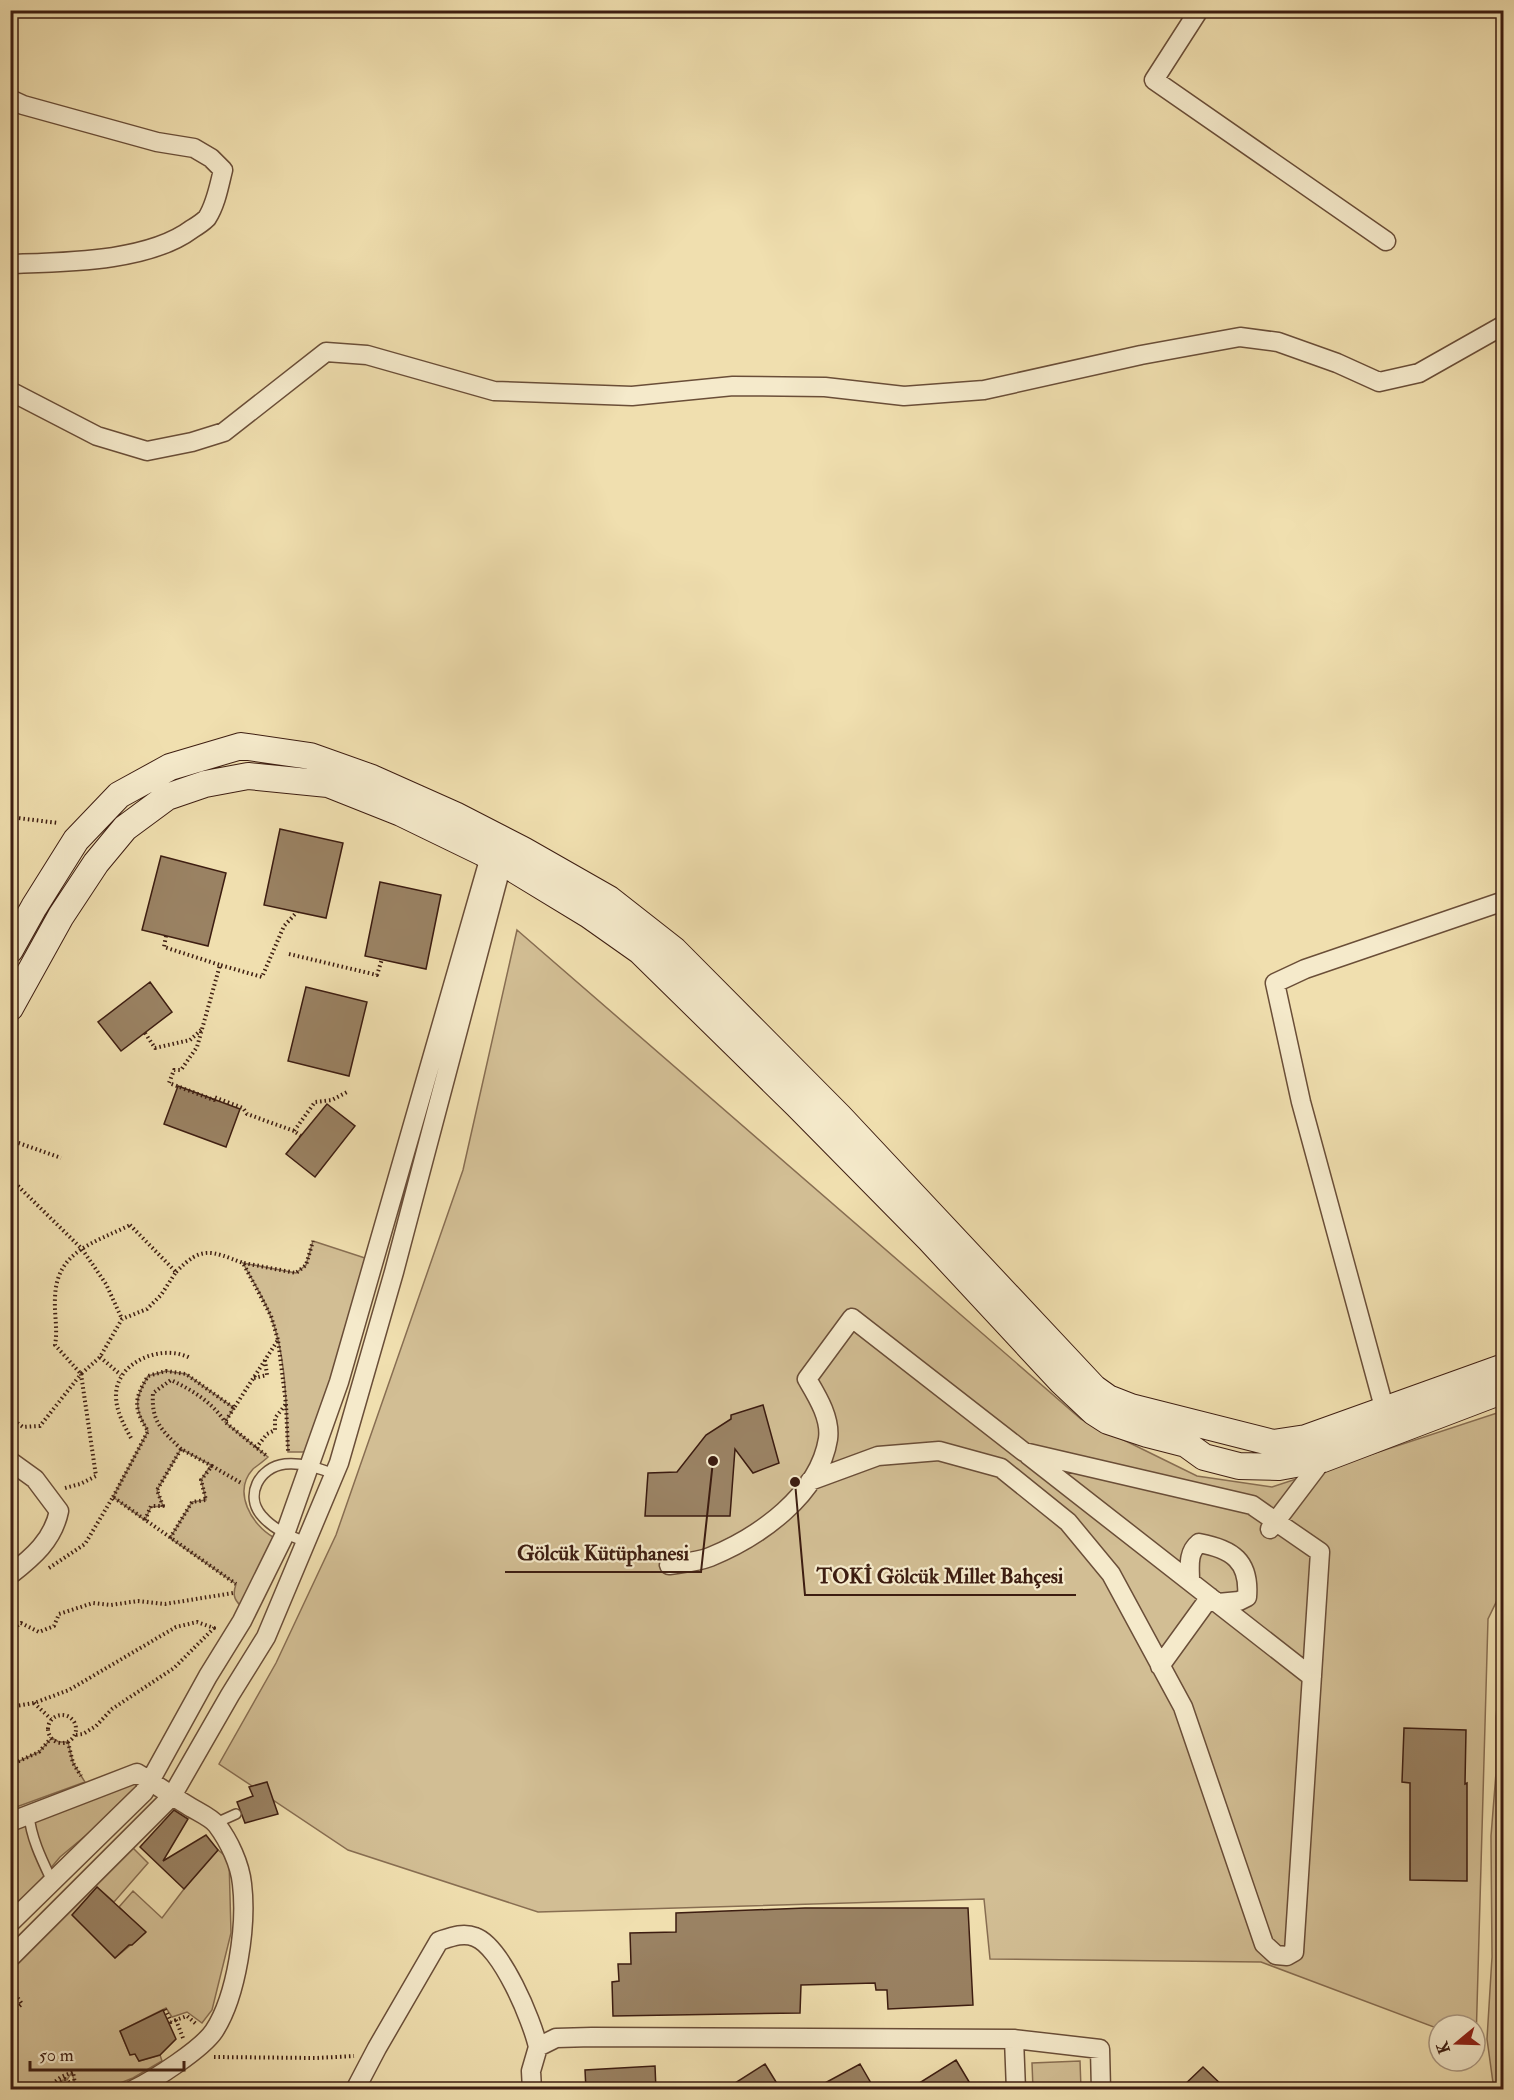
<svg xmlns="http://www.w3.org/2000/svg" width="1514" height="2100" font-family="'IM FELL Double Pica',serif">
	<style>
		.green { fill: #d2be94; stroke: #886e52; stroke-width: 1.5 }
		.building { fill: #9a8263; stroke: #3d1d11; stroke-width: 1.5 }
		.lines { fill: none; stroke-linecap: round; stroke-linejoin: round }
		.lane-casing { stroke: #6a4e38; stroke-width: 12 }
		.street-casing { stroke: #6a4e38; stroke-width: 21 }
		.secondary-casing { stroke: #3d1d11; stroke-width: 28 }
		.path { stroke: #3d1d11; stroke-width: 4; stroke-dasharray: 1.5 3; stroke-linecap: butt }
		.lane { stroke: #f5eacb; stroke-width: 9 }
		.street { stroke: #f5eacb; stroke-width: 18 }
		.secondary { stroke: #f5eacb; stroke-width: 26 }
		.leader { fill: none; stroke: #3d1d11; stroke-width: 2 }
		.callout-dot { fill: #3d1d11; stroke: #f5eacb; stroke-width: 2 }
		.callout-label { font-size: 21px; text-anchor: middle; font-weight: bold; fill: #3d1d11; stroke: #f5eacb; stroke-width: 4.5; stroke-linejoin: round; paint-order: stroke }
	</style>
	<rect width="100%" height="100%" fill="#f0dfaf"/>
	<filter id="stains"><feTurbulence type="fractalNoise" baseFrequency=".00333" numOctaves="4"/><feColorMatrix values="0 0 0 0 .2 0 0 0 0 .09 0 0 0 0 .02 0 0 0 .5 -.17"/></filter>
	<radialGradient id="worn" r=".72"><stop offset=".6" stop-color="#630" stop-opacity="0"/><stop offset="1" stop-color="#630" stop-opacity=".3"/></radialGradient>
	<path class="green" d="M517 930 1081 1419 1197 1476 1272 1487 1503 1411 1504 1586 1488 1619 1476 2042 1475 2025H1439V2029L1261 1962 990 1959 984 1899 538 1912 348 1850 219 1764 276 1663 336 1535 463 1170Z
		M313 1241 365 1258 335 1371 307 1452H288C286 1408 287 1358 271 1317 264 1298 252 1280 243 1263L296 1273 306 1265Z
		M166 1371 186 1374 234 1408 225 1422 268 1457C264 1461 258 1465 253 1469 232 1492 252 1525 273 1537L241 1606C233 1599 233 1593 236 1584L170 1538 192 1502 206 1500 201 1480 211 1465 181 1449 157 1490 163 1506 151 1507 145 1520 113 1497 148 1431C134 1408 134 1399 148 1376Z
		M1503 1647 1504 2089 1494 2090 1487 2039 1492 1957 1491 1836 1496 1773V1717Z
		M52 1738 59 1742H68L73 1763 85 1782 11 1809V1765L39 1752Z
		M132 1779 139 1791 60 1857 11 1915V1831Z
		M132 1847 148 1863 114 1902 97 1887 73 1915 115 1958 145 1933 119 1907 133 1891 162 1918 184 1889 218 1850 229 1859 231 1933 212 2010 202 2023 187 2012 172 2017 166 2008 120 2031 130 2055 135 2054 139 2061 160 2055 162 2061 133 2078 105 2089H76L72 2072 67 2080H63L59 2083 60 2089H51V2085L35 2089 11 2090V1969Z
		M1080 2061 1081 2089H1033L1032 2063Z"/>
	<path class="building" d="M280 829 343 843 326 918 264 905Z
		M161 856 226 873 208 946 142 930Z
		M380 882 441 895 426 969 365 956Z
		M150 982 172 1012 121 1051 98 1022Z
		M306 987 367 1002 349 1076 288 1061Z
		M178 1086 240 1109 226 1147 164 1124Z
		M327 1104 355 1126 315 1177 286 1154Z
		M763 1405 779 1463 753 1473 735 1449 730 1516H645L648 1473 677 1472 706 1435 731 1419V1415Z
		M1404 1728 1466 1730 1465 1784 1467 1783V1881L1410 1880V1783L1402 1782Z
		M267 1782 278 1814 245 1823 237 1802 253 1796 249 1787Z
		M174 1810 188 1819 163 1861 206 1835 218 1850 184 1889 140 1847Z
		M97 1887 146 1932 132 1945H129L115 1958 72 1915Z
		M805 1908H968L973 2005 888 2009 887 1990H876L875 1983 801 1985 800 2013 613 2016 612 1982 619 1981 618 1964H631L630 1933 676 1932V1913Z
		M163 2010 176 2039 160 2055 139 2061 135 2054 130 2055 120 2031Z
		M956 2060 974 2090H908Z
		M765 2064 781 2090H724Z
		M860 2064 875 2090H812Z
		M655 2066 656 2090H586L585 2070Z
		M1203 2067 1227 2090H1179Z"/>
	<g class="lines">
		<g class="lane-casing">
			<path id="lane" d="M306 1542C290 1536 274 1530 262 1516 244 1496 259 1467 285 1464 302 1462 320 1469 335 1474
				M29 1815C31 1838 42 1860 52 1881
				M216 1823 236 1814"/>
		</g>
		<g class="street-casing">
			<path id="street" d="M1199 10 1154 80 1386 241
				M10 99 23 105 157 142 194 148 211 158 223 170C219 186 216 204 207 218 203 222 197 226 192 229 148 262 65 262 10 264
				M10 391 97 436 147 451 192 442 224 432 326 352 367 355 494 391 632 396 733 386 825 387 904 396 984 390 1141 355 1240 337 1278 342 1337 363 1379 382 1419 373 1504 325
				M1385 1411 1301 1102 1275 983 1305 969 1504 901
				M1028 1455 1312 1677
				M10 1461 35 1479 59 1511C53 1540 33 1557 10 1575
				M1270 1529 1323 1459
				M669 1565C682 1563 697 1562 710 1557 759 1537 819 1495 828 1439 831 1418 817 1396 807 1379L852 1318 1024 1452 1252 1505 1320 1552 1294 1952 1287 1956 1276 1955 1264 1944 1183 1707 1111 1574 1068 1522 1001 1468 939 1451 878 1456 810 1481
				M1190 1581C1190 1567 1187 1553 1199 1543 1232 1549 1250 1561 1247 1597L1239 1601 1218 1603
				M1160 1666 1210 1597
				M10 1822 137 1773C154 1783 170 1795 187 1805 196 1811 211 1817 217 1825 229 1841 240 1864 242 1884 247 1925 237 1996 214 2031 202 2049 154 2080 133 2090
				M10 1923 144 1792 208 1676 242 1621 285 1534 339 1382 493 846
				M10 1958 172 1796 230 1695 266 1637 339 1463 394 1272 505 852
				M1014 2039 1016 2090
				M355 2090 377 2048 439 1941C451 1937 463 1932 475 1937 501 1946 532 2020 538 2047
				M532 2090 531 2071 538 2047 556 2038 592 2037 1014 2039 1100 2049 1101 2090"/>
		</g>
		<g class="secondary-casing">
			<path id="secondary" d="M10 950 34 907 76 840 119 795 170 767 241 746 310 756 372 778 455 815 523 850 609 899 674 950 839 1116 1094 1388 1108 1398 1131 1407 1273 1443 1306 1438 1504 1367
				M10 1008 61 916 96 863 125 828 167 797 205 784 248 776 328 784 401 813 502 862 589 915 640 951 797 1105 930 1240 1061 1381 1094 1412 1108 1421 1147 1434 1186 1444 1204 1457 1239 1466 1279 1467 1323 1459 1504 1390"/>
		</g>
		<path class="path" d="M10 817 58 823
			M166 936 164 947 220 965
			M289 954 377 975 382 959
			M145 1033 155 1048 190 1040 201 1030
			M294 1131 247 1114 243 1108 214 1097V1100L169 1083 174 1070H181L197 1047 220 965 262 977 284 926 297 912
			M301 1136 294 1131 315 1102 332 1100 347 1092
			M10 1140 61 1158
			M18 1186 82 1249 106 1284 122 1319
			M130 1225 176 1272 161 1295 147 1309 122 1319 100 1357 81 1374 55 1345C58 1329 54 1314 55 1298 56 1251 94 1243 130 1225Z
			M244 1263 296 1273 306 1265 313 1241
			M176 1272C202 1245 211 1251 243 1263L271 1316 278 1340
			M100 1357 121 1375
			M254 1378 267 1375 265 1360
			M234 1408 225 1422 268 1457
			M10 1418 23 1427 40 1426 81 1374 96 1476 80 1484 65 1488
			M131 1438C124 1425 117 1413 116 1398 114 1362 162 1343 190 1358
			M256 1448 267 1434 275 1430V1418L286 1404
			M181 1449C162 1430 151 1422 153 1393L171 1380C192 1390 212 1402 225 1422
			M113 1497 148 1431C133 1408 134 1399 148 1376L166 1371 186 1374 234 1408 278 1340 286 1404 288 1451
			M145 1520 151 1506H163L157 1490 181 1449 212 1466
			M170 1538 192 1502 206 1500 201 1480 212 1466 243 1484
			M49 1568 85 1544 113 1497 236 1584
			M10 1631 21 1623 39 1632 54 1626 59 1614 93 1603 111 1605 138 1601 165 1604 233 1593
			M34 1703 51 1719
			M10 1707 34 1703 69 1690 176 1627 197 1622 214 1628 174 1668 112 1709 96 1726 83 1734 75 1735
			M48 1729a14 14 0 1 1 28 0a14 14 0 1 1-28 0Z
			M68 1742 73 1763 81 1776
			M10 1765 39 1752 51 1738
			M10 1987 22 2004 10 2014
			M165 2009 171 2022 176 2020
			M183 2038 176 2020 187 2016 196 2024
			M214 2057 316 2058 354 2056
			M35 2090 51 2085 61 2077 73 2072 76 2090
			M60 2090 59 2083 65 2079 70 2083 69 2090"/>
		<use href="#lane" class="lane"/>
		<use href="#street" class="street"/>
		<use href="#secondary" class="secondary"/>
	</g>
	<path class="leader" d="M713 1461L701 1572H505M795 1482L805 1595H1076"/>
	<g class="callout-dot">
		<circle cx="713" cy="1461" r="6"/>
		<circle cx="795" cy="1482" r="6"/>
	</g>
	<g class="callout-label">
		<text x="603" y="1560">Gölcük Kütüphanesi</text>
		<text x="940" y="1583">TOKİ Gölcük Millet Bahçesi</text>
	</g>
	<rect width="1514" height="2100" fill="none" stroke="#f0dfaf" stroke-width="36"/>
	<rect x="12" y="12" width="1490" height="2076" fill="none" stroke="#3d1d11" stroke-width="3"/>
	<rect x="18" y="18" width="1478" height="2064" fill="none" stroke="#3d1d11" stroke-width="1.5"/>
	<g transform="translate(1457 2043) rotate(251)"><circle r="28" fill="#f5eacb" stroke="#ab9881" stroke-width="1.5"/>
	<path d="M0-4.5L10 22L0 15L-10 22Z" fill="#8f2418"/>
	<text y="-9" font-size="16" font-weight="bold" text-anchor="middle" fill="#3d1d11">K</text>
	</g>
	<path d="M30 2061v9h154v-9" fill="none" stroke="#3d1d11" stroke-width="3"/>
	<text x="39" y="2061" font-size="18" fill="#3d1d11" stroke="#f5eacb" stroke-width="4.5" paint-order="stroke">50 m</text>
	<rect width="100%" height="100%" filter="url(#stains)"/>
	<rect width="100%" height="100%" fill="url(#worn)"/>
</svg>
